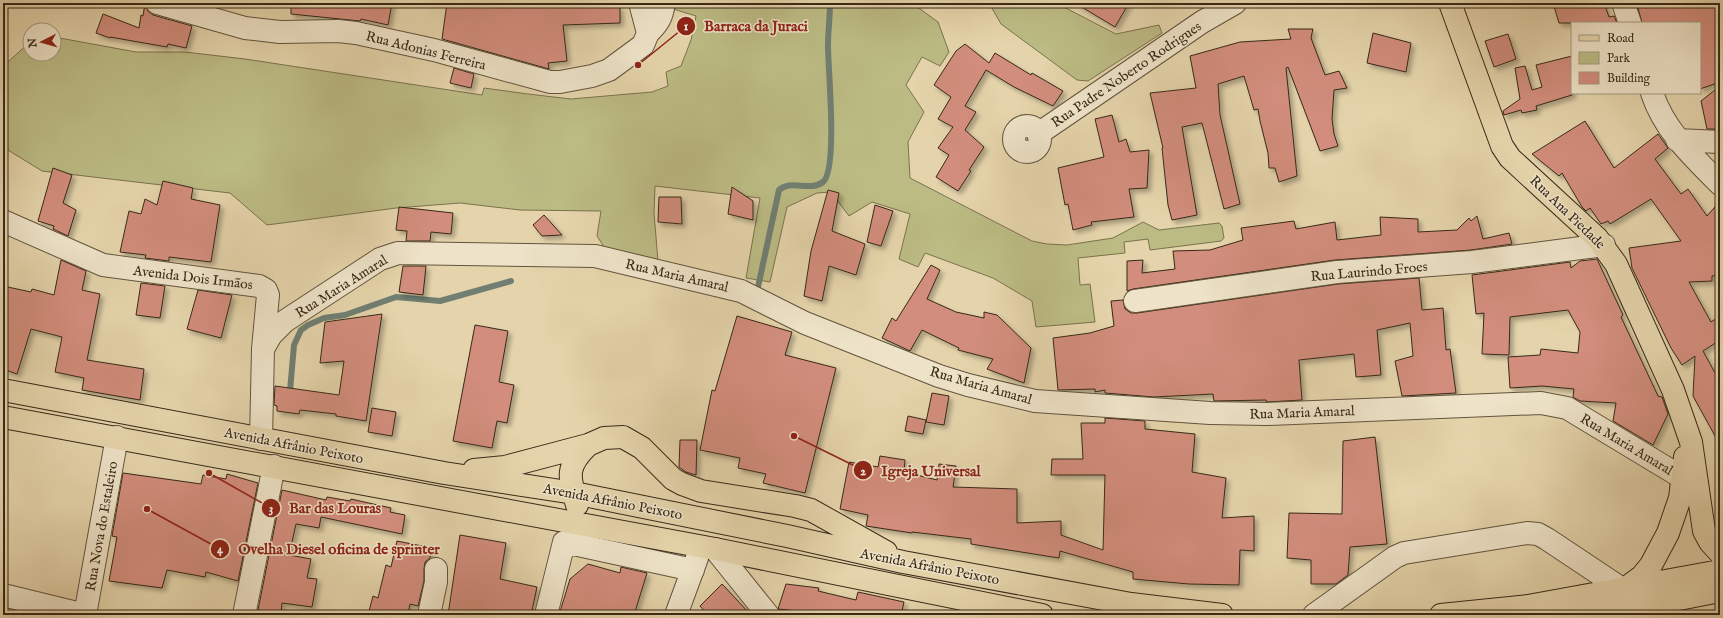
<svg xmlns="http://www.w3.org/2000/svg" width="1723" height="618" font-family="'IM FELL English',serif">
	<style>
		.green { fill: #bcbb84; stroke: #7a724e }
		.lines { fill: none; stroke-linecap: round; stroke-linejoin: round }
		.stream { stroke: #707f72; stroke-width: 6 }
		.building { fill: #d28d7c; stroke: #372918; filter: url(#shadow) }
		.minor-casing { stroke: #62543d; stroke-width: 24 }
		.major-casing { stroke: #372918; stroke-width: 24 }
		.minor { stroke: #eee3c8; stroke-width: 22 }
		.major { stroke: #e5d4ab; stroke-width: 22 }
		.labels { text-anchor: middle; stroke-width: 3; stroke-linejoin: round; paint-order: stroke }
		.street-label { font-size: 14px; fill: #372918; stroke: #eee3c8 }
		.leader { fill: none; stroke: #8f2418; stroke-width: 1.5 }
		.callout-dot { fill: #8f2418; stroke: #eee3c8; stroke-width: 1.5 }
		.mark-label { font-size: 12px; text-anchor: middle; font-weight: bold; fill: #fff }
		.callout-label { font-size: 15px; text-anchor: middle; font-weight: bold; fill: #8f2418; stroke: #eee3c8; stroke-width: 3; stroke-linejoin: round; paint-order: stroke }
	</style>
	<defs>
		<filter id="shadow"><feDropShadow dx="3.5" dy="3.5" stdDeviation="2" flood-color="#0004"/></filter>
	</defs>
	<rect width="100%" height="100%" fill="#e5d4ab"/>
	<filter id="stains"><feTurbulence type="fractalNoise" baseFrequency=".005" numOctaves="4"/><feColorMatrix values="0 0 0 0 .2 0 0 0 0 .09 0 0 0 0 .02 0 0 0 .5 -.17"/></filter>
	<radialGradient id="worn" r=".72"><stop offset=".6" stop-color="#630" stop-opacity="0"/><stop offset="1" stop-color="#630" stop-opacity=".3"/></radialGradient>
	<path class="green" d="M654 3H912L938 22 949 52 940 66 922 57 906 85 924 112 908 142 910 178 1032 241 1047 244 1067 245 1113 238 1143 222 1159 230 1219 223 1222 226 1224 238 1221 241 1150 250 1148 239 1124 242 1125 253 1078 258 1080 285 1090 284 1095 322 1036 327 1032 301 993 278 925 253 918 267 899 259 910 214 872 202 849 216 831 192 817 193 787 207 770 282 746 278 760 198 655 186 654 213 658 261 606 250 597 236 601 211 520 210 460 203 396 208 267 225 230 193 42 171 3 147V61H9L30 42V54H54V37L136 52H185L245 59 482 95 484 88 528 94 571 99 652 92 668 86 666 72 681 66 691 40 696 16Z
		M989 3H1056L1116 34 1159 25 1162 33 1088 81 1077 80 1001 24Z"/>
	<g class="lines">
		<path class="stream" d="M758 287 779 190C791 179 810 192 823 182 838 169 828 69 828 46 828 32 830 17 830 3
			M290 391 294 345 301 330 308 325 324 318 345 315 396 297 440 301 511 281"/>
	</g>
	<path class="building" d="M145 3 148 11 153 15 192 26 186 48 168 44 167 47 110 37V38L96 33 103 14 139 28 141 15 143 16Z
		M291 3H392L388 25 361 19 360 21 291 14Z
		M447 3H606V7H620V23L563 25 567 61 548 63 549 69 442 39Z
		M1075 3H1129L1115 27Z
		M1553 3H1604L1609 17 1614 16 1617 23H1559Z
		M1655 3H1720V82L1700 89V23H1642L1638 8Z
		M1288 29H1313L1311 38 1325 75 1339 71 1347 88 1334 90 1332 119 1334 134 1338 146 1320 151 1288 67 1286 68 1297 176 1279 182 1275 168H1269L1268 153 1260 121 1258 109 1254 110 1244 76 1218 84 1220 115 1240 204 1224 209 1202 123 1182 127 1197 215 1172 220 1168 205 1162 148H1163L1150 93 1196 88 1190 56 1240 42 1291 39Z
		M1373 33 1411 43 1406 72 1367 63Z
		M1508 34 1516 59 1494 67 1485 41Z
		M965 44 989 63 995 53 1031 75 1032 73 1063 91 1053 106 1014 87 986 70 965 106 976 112 965 130 984 147 969 170 971 171 958 191 936 177 949 155 938 148 953 127 938 119 951 97 934 85 956 51Z
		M1572 56V95L1536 106 1537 110 1522 113 1521 110 1504 115 1503 111 1520 99 1515 68 1525 66 1532 90 1542 87 1536 65Z
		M454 68 474 74 471 88 450 83Z
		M1720 86V129H1707L1701 101Z
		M1112 115 1119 142 1126 139 1130 152 1149 150 1147 188 1129 189 1134 217 1091 222 1092 225 1073 230 1068 204 1065 205 1058 168 1104 157 1095 119Z
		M1585 121 1614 168 1658 134 1668 148 1655 159 1681 194 1688 189 1707 216 1720 201V275L1712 276V281L1689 282 1711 322 1720 316V340L1703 351 1720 382V445L1693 396 1695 356 1682 365 1671 348 1632 268 1629 248 1681 241 1651 199 1610 224 1608 221 1601 224 1590 208 1586 211 1582 207 1562 173 1559 176 1532 154Z
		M53 168 72 175 63 203 76 210 68 236 53 229 54 226 38 221Z
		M163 181 193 188 191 199 220 205 211 262 169 257V261L145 258 146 255 120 252 129 211 141 214 145 199 157 205Z
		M732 187 753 201V220L728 214Z
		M828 190 839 193 832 231 865 244 856 275 829 266 822 301 804 296 811 251Z
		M659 197H681L682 224 658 222Z
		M875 205 893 211 881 246 867 242Z
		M399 207 453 213 451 234 431 232 430 241H406L407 231 396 230Z
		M544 215 562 235 542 236 533 225Z
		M1477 216 1483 239 1509 233 1512 244 1471 250 1335 260 1133 289 1127 291V261L1143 260 1142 273 1175 269 1173 251 1210 250 1243 240 1241 228 1294 221 1296 229 1335 222 1337 240 1381 235 1380 217 1418 219V232L1457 230 1469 218 1471 221Z
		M1597 259 1623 315 1621 317 1658 396 1662 397 1668 414 1653 445 1613 421 1616 403 1580 401 1573 397 1574 389 1542 386 1510 388 1508 357 1540 355 1541 349 1578 353 1580 332 1568 310 1510 317 1509 355 1482 354 1484 313 1476 314 1472 275 1570 262 1571 268 1580 261Z
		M61 260 86 271 82 290 100 294 87 360 144 369 140 400 82 390 84 378 55 372 62 337 31 329 17 374 3 369V286L31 292 32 289 54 295Z
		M931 265 940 270 927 299 956 312 984 318V312L997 315 1031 348 1024 383 987 369 993 359 958 350 959 348 922 330 910 351 882 338 892 318 896 321Z
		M403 266H426L423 295 399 292Z
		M1419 278 1422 310 1443 308 1446 350 1450 349 1456 393 1402 396 1395 361 1413 356 1410 323 1377 330 1381 375 1356 377 1354 354 1299 360 1302 400 1267 402 1266 400 1214 401 1213 394 1154 397 1105 393V390L1095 392V389L1058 390 1053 338 1090 333 1114 326 1111 301 1123 300 1125 309 1131 313H1137L1338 284Z
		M141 283 165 286 160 318 136 315Z
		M198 290 232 295 221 338 187 329Z
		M382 314 366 421 336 416V414L300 410 299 414 277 411V406L274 405 275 386 339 395 344 361 320 363 325 322Z
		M737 316 792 332 785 355 836 368 805 493 763 483 766 474 738 468 740 458 700 450 712 390 715 391Z
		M475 325 508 331 499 382 514 385 507 423 497 421 492 448 453 441Z
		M932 393 949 396 944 425 926 422Z
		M372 408 396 412 392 436 368 432Z
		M908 416 926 420 923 434 905 431Z
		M1105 418 1145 421V429L1195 434 1192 472 1226 478 1222 518 1254 516V551L1240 550 1239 585 1189 584 1133 579V572L1060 551 1059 558 971 544V539L912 532V533L866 526 868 515 840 509 849 462 878 467 880 456 905 460 904 472 937 480 939 464 956 466 953 487 1017 489V523L1061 521V535L1103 550 1105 475H1051L1052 459H1083L1081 423H1105Z
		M1375 437 1387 544 1350 547 1348 575 1336 584H1311V560L1287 558 1289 513 1342 514 1343 441Z
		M680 440H697L696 475 686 472 679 467Z
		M123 473 201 484 203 475 226 479 227 474 258 483 238 581 206 572 205 577 167 570 162 588 109 581 117 537 112 536Z
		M282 490 326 500 327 497 350 501 351 499 391 508 390 512 405 515 402 534 321 517 319 528 296 524 289 555 311 559 307 578 317 579 312 607 282 603 281 614 258 610Z
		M460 535 506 543 500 579 537 587 531 615H448Z
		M397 541 432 548 430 558 425 562 424 569V581L418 606 410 604 408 615H368L373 596 378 598 386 565 391 567Z
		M588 564 620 573 621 567 647 573 634 615H559L570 579Z
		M722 584 751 615H708L700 606Z
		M786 584 819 588 818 591 856 600 858 592 904 602 901 615H819V613L778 609Z"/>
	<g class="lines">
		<g class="minor-casing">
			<path id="minor" d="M157 3 245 28 280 32 338 31 356 33 434 50 550 82H560L592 76 609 70 643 45 648 33 640 3
				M1623 3 1630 23
				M648 33C658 24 662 17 664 3
				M1652 93C1664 130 1693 157 1720 184
				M1014 139a13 13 0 1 1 26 0a13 13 0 1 1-26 0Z
				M1038 134 1202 22 1235 3
				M1677 140 1720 142
				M3 221 103 265 259 286 266 290 268 295 263 349 261 439
				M1135 301 1337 272 1472 262 1604 245
				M263 349 271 335 285 321 380 259 398 253 595 256 741 291 805 323 939 376 968 385 1035 401 1210 413 1267 414 1541 403 1567 408 1683 478
				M715 549 768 615
				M3 595 85 615
				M85 615 117 437
				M244 615 274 466
				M429 615 436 582V569
				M546 615 564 542 693 570
				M676 615 697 558
				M1314 615 1395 557 1404 553 1527 533 1538 534 1547 539 1622 589"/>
		</g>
		<g class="major-casing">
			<path id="major" d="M1450 3 1502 146 1510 158 1597 238 1616 264 1673 390 1691 442 1704 531 1710 542 1720 553
				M3 390 444 473 574 493 787 536 903 562 1131 604 1222 615
				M3 417 715 549 1042 615
				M474 470 505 467 588 445 604 438 623 437 642 448 673 479 682 484 701 491 795 506 811 510 886 552
				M577 505C569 477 565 467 588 445
				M1626 588 1642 576 1651 565 1668 533 1680 498 1685 457
				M1441 615 1528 606 1720 571
				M1557 615 1684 598 1720 591"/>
		</g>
		<use href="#minor" class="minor"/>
		<use href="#major" class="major"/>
	</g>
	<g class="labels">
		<g class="street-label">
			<text transform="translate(426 50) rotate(14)" y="5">Rua Adonias Ferreira</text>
			<text transform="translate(1126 74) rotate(-34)" y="5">Rua Padre Noberto Rodrigues</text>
			<text transform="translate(1568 212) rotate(44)" y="5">Rua Ana Piedade</text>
			<text transform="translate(1369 271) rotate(-5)" y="5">Rua Laurindo Froes</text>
			<text transform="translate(677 275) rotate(13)" y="5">Rua Maria Amaral</text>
			<text transform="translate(193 277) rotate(7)" y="5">Avenida Dois Irmãos</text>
			<text transform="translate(341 286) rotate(-32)" y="5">Rua Maria Amaral</text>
			<text transform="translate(981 385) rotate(16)" y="5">Rua Maria Amaral</text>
			<text transform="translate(1302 412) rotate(-2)" y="5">Rua Maria Amaral</text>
			<text transform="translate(1627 444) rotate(31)" y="5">Rua Maria Amaral</text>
			<text transform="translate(294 445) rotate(11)" y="5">Avenida Afrânio Peixoto</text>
			<text transform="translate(613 501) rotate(11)" y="5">Avenida Afrânio Peixoto</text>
			<text transform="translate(101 526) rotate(-80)" y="5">Rua Nova do Estaleiro</text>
			<text transform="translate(930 566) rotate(11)" y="5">Avenida Afrânio Peixoto</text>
		</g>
	</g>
	<path class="leader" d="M638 65L686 26M794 436L863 470M209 473L271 508M147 509L220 549"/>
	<g class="callout-dot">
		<circle cx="638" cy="65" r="4"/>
		<circle cx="794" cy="436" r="4"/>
		<circle cx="209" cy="473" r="4"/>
		<circle cx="147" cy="509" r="4"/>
		<circle cx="686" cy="26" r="10"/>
		<circle cx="863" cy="470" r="10"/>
		<circle cx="271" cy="508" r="10"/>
		<circle cx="220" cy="549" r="10"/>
	</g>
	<g class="mark-label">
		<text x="686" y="30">1</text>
		<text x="863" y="475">2</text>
		<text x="271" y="512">3</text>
		<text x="220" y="553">4</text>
	</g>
	<g class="callout-label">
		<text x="756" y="31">Barraca da Juraci</text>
		<text x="931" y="476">Igreja Universal</text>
		<text x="335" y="513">Bar das Louras</text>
		<text x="339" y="554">Ovelha Diesel oficina de sprinter</text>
	</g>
	<rect width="1723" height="618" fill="none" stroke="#e5d4ab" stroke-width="16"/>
	<rect x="4" y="4" width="1715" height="610" fill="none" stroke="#372918" stroke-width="2"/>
	<rect x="8" y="8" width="1707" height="602" fill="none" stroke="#372918"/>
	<rect x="1571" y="22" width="130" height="72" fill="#eee3c8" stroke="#a59982"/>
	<rect x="1579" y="35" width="20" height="6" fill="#e5d4ab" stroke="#a59982"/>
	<text x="1607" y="42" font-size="12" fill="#372918">Road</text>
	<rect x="1579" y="52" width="20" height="12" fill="#bcbb84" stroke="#a59982"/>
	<text x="1607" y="62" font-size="12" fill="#372918">Park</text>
	<rect x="1579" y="72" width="20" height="12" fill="#d28d7c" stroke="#a59982"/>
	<text x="1607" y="82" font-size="12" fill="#372918">Building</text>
	<g transform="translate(42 42) rotate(264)"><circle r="19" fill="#eee3c8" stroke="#a59982"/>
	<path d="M0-3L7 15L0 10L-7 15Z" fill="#8f2418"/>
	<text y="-6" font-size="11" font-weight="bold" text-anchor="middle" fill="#372918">N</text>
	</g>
	<rect width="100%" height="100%" filter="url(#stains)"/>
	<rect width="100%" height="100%" fill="url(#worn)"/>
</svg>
